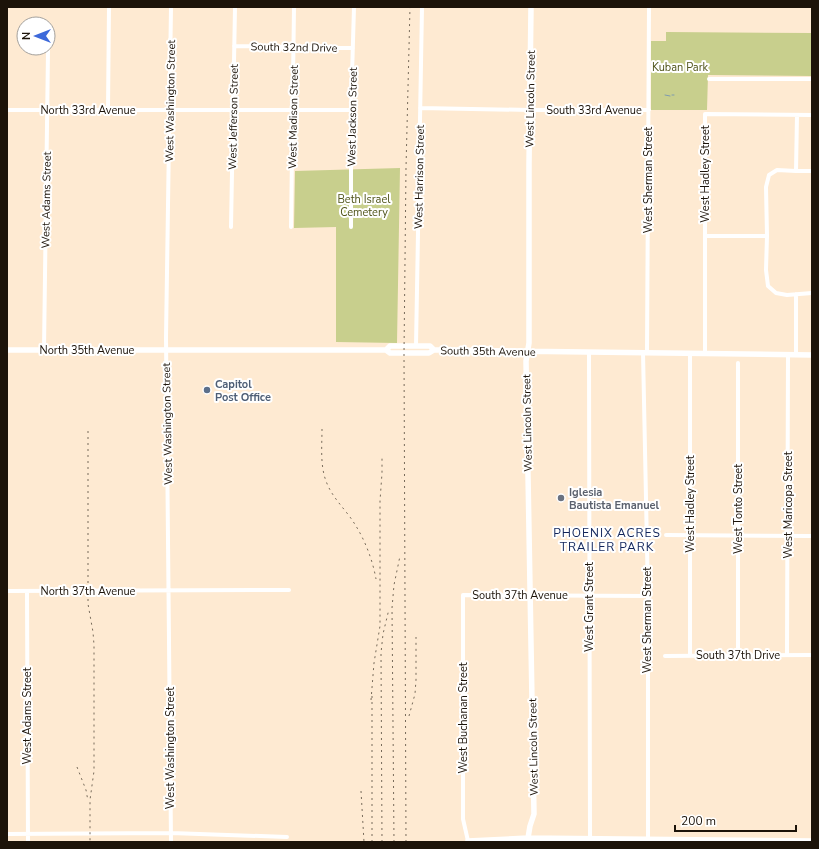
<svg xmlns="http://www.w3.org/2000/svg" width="819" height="849" font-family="'Nunito Sans',sans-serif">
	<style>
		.green { fill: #c8cf8d }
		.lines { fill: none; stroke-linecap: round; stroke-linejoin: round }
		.stream { stroke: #7f9bae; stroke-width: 1 }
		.street { stroke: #fff; stroke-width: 4 }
		.secondary { stroke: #fff; stroke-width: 5.5 }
		.rail { stroke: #776a5a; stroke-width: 1; stroke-dasharray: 2 4; stroke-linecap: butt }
		.service-dot { fill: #5c6f8a; stroke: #fff; stroke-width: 1.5 }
		.worship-dot { fill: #6b7280; stroke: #fff; stroke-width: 1.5 }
		.labels { text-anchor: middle; stroke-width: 4; stroke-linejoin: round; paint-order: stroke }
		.street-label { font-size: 11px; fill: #1c1309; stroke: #fff }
		.park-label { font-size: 11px; fill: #505419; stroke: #fff }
		.service-label { font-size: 11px; font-weight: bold; fill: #4e5e75; stroke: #fff; text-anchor: start }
		.worship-label { font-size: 11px; font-weight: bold; fill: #5b616d; stroke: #fff; text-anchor: start }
		.neighbourhood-label { font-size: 12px; letter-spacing: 1px; fill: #10245a; stroke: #fff }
	</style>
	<rect width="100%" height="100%" fill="#feead2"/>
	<path class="green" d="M666 32 812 33V76L708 75 707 110H651V41H666Z
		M400 168 397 343 336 342V227L294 228 295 171Z"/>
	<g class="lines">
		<path class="stream" d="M665 95 670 96
			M672 95H674"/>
		<path class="street" d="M234 46 294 47 300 48H353
			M709 79H812
			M420 108 530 110H649
			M108 109 109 7
			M7 110H351
			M797 115 796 171H812
			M796 171 777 170 769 175 766 187 767 236 766 270 768 286 776 293 787 295 812 293
			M231 227 235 7
			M291 227 294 7
			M351 227V110L354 7
			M705 236H767
			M796 294V355
			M416 346 422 7
			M44 350 48 51
			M589 352 590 839
			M643 352 648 596V839
			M647 353 649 7
			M690 353V656
			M705 354V114L812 115
			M666 535 811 536
			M7 591 289 590
			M27 591 28 842
			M738 655V363
			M787 655 788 355
			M665 656 811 655
			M7 834 171 833 287 837
			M468 841 463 819V595L648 596
			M171 842 166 338 171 7"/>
		<path class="secondary" d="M7 350H386L390 353H429L434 350H443L812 355
			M386 350 390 346H430L434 350
			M528 838 530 826 534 814 526 361 529 343V164L531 7
			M468 841 528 838 812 841"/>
		<path class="rail" d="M322 429C322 446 320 465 326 481 331 495 341 505 350 517 363 535 372 557 376 579
			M88 431V604L93 632 94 645V771L90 800V842
			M371 700 374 663 380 626V501L382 473V455
			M409 716 415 694 416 680V637
			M77 767 86 790 88 801
			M361 791 364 842
			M372 842V695
			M382 842 381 653 383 634 389 609
			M394 842 392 608 394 585 400 556
			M406 842 404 353 406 168 410 7"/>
	</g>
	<circle class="service-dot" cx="207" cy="390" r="4"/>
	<circle class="worship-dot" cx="561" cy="498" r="4"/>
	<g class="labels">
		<g class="street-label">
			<text transform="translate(294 47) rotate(1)" y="4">South 32nd Drive</text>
			<text transform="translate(530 99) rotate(-89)" y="4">West Lincoln Street</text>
			<text transform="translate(170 101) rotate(-89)" y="4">West Washington Street</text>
			<text x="88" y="114">North 33rd Avenue</text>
			<text x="594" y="114">South 33rd Avenue</text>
			<text transform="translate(233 117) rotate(-89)" y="4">West Jefferson Street</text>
			<text transform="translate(293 117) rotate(-89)" y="4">West Madison Street</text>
			<text transform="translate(352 117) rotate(-89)" y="4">West Jackson Street</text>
			<text transform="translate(705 174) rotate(-90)" y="4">West Hadley Street</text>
			<text transform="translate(419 177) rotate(-89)" y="4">West Harrison Street</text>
			<text transform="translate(648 180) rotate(-90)" y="4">West Sherman Street</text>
			<text transform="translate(46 200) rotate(-89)" y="4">West Adams Street</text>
			<text x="87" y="354">North 35th Avenue</text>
			<text transform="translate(488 351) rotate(1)" y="4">South 35th Avenue</text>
			<text transform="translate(527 423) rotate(-91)" y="4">West Lincoln Street</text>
			<text transform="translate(167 424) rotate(-91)" y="4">West Washington Street</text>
			<text transform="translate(690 504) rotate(-90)" y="4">West Hadley Street</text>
			<text transform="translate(788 505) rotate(-90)" y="4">West Maricopa Street</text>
			<text transform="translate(738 509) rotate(-90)" y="4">West Tonto Street</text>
			<text x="88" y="595">North 37th Avenue</text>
			<text x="520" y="599">South 37th Avenue</text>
			<text transform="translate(589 607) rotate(-90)" y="4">West Grant Street</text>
			<text transform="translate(647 620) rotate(-90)" y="4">West Sherman Street</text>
			<text x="738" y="659">South 37th Drive</text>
			<text transform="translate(27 716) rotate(-90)" y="4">West Adams Street</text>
			<text transform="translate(463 718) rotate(-90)" y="4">West Buchanan Street</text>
			<text transform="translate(533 747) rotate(-91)" y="4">West Lincoln Street</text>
			<text transform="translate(170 748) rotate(-90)" y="4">West Washington Street</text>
		</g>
		<g class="park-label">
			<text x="680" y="71">Kuban Park</text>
			<text x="364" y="203">Beth Israel<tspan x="364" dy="13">Cemetery</tspan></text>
		</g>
		<g class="service-label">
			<text x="215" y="388">Capitol<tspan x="215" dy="13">Post Office</tspan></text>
		</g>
		<g class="worship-label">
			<text x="569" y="496">Iglesia<tspan x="569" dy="13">Bautista Emanuel</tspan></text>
		</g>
		<g class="neighbourhood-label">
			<text x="607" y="537">PHOENIX ACRES<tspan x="607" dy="14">TRAILER PARK</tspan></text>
		</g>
	</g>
	<rect width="819" height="849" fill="none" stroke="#1c1309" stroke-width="16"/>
	<g transform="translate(36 36) rotate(270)"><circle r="19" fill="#ffffff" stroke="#a4a19d"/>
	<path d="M0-3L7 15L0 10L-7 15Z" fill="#3d69da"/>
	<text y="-6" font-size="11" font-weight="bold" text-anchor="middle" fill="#1c1309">N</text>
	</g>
	<path d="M675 825v6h121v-6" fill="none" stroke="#1c1309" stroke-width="2"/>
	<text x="681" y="825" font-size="12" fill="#1c1309" stroke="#ffffff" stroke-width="3" paint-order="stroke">200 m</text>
</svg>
